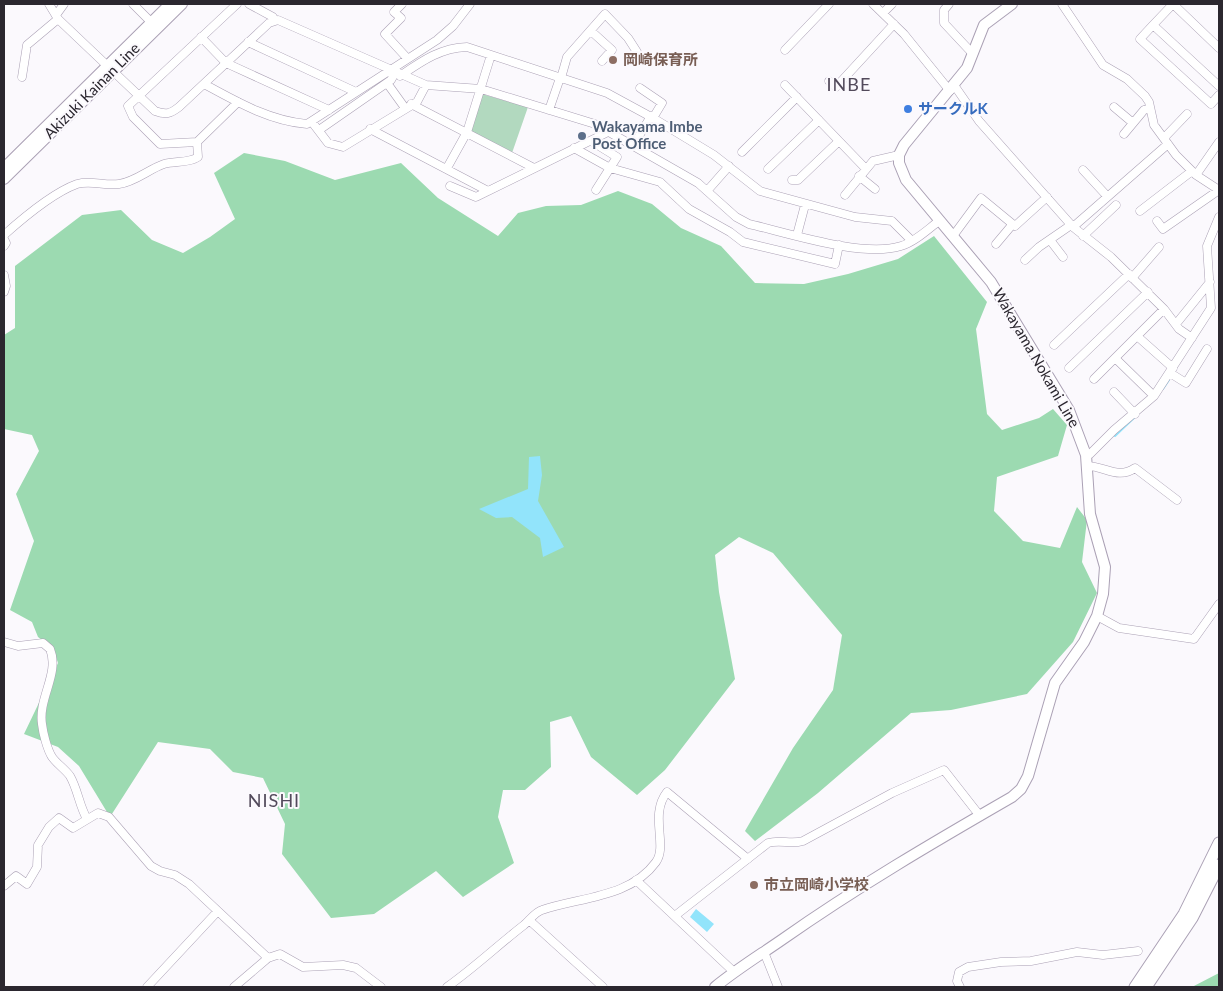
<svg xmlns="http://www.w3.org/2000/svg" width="1223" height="991" font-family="Lato,'Noto Sans JP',sans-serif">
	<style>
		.green { fill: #b2d9bf }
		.forest { fill: #9cdab1 }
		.water { fill: #92e4fb }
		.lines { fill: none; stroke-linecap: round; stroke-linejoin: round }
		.stream { stroke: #92e4fb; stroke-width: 2 }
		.minor-casing { stroke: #aba1b5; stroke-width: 9 }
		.major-casing { stroke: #aba1b5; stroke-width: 12 }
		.highway-casing { stroke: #aba1b5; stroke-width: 13 }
		.minor { stroke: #fff; stroke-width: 8 }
		.major { stroke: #fff; stroke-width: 10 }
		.highway { stroke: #fff; stroke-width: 11 }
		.education-dot { fill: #8d6e63; stroke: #fbf9fd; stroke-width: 2 }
		.shop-dot { fill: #3f7fe0; stroke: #fbf9fd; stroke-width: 2 }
		.service-dot { fill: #5c6f8a; stroke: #fbf9fd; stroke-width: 2 }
		.labels { text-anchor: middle; stroke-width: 4; stroke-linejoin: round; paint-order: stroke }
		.education-label { font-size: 15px; font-weight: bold; fill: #785e54; stroke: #fbf9fd; text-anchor: start }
		.street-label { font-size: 15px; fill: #2b272f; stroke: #fbf9fd }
		.shop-label { font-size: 15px; font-weight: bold; fill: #366cbe; stroke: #fbf9fd; text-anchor: start }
		.service-label { font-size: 15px; font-weight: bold; fill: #4e5e75; stroke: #fbf9fd; text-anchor: start }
		.quarter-label { font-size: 18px; letter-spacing: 1px; fill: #524a5b; stroke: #fbf9fd }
	</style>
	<rect width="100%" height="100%" fill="#fbf9fd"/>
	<path class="green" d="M482 94 528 107 512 153 471 132Z"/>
	<path class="forest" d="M244 153 285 161 335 180 401 163 438 198 498 236 518 213 546 206 581 205 618 191 652 204 681 228 721 246 755 283 804 284 848 274 898 259 934 236 987 302 976 329 987 414 1002 430 1039 418 1053 409 1067 425 1058 456 997 477 994 511 1023 541 1060 548 1077 507 1087 520 1082 562 1097 593 1073 642 1027 694 951 710 911 713 818 793 755 841 745 831 793 748 833 690 842 635 773 553 739 537 715 555 719 592 735 679 665 770 637 795 591 757 571 716 550 722 551 767 525 790H503L498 817 514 863 463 897 436 871 374 914 331 918 282 854 285 824 263 778 233 772 210 749 158 742 110 817 79 766 58 747 24 734 58 663 53 648 38 637 32 622 10 610 34 541 16 494 39 451 32 435 4 429V335L15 328V266L82 215 121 210 152 240 183 253 210 237 235 219 214 173Z
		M1219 973V987H1192Z"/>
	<path class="water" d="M540 456 542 475 538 501 564 547 543 557 540 538 512 517 496 518 479 509 528 489 529 457Z
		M696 909 714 924 707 932 690 917Z"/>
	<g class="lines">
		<path class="stream" d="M1163 389 1169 380
			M1115 436 1135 417"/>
		<g class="minor-casing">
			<path id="minor" d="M49 4 58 19 155 111C166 115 170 114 179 107L269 23 278 20 426 85 481 89 595 124 698 183 736 217 749 224C788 233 863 258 901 246 915 242 928 229 939 221
				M133 4 151 22
				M249 4 273 17 274 21
				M402 4 394 12 401 18 385 34 407 58
				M873 4 904 34 950 91
				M949 4 944 10V23L973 54
				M1062 4 1103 65 1127 79 1145 96 1149 102 1154 125 1176 155 1196 175 1219 190 1163 229 1157 221
				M1173 4 1153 25 1219 86
				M1173 4 1219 48
				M883 13 892 4
				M56 15 64 4
				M1153 25 1140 39 1211 104 1219 95
				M591 31 612 50 602 61
				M201 37 226 63 329 110
				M248 42 356 92
				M785 50 829 4
				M400 76C422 61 440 48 467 47L607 93 653 118 714 155 760 191 855 217 892 221 912 241
				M22 77 27 45 58 19
				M561 78 567 57 605 14 628 38 637 52
				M829 81 836 87 894 24
				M387 83 405 108
				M204 84C237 102 270 121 307 124L437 40 453 26 470 4
				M785 85 866 169
				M954 85 979 121 1073 227 1111 257 1164 309 1179 329 1192 338
				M640 88 662 103 653 118
				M411 104 534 168
				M1114 107 1133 123
				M549 110 560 78
				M312 122 328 143 343 147 417 102 426 85
				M370 129 488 191
				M319 130 391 80 395 73
				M1124 134 1144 110 1150 108
				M1164 138 1187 114
				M591 141 617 157 596 190
				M197 142 160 144 133 117 128 106 237 4
				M633 146 651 116
				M574 148 610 168 660 182 689 209 730 232 743 242 835 264 839 245
				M742 152 797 97
				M447 168 467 132 491 55
				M768 169 819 120
				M1083 170 1107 196
				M1196 175 1219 142
				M859 176 875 189
				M792 180H798L839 141
				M450 186 476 197 608 132
				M707 191 729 166
				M845 195 873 161 899 155
				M1140 211 1192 171
				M1073 227 1168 144
				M4 235C23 218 52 193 77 184 91 180 104 186 119 184 135 182 149 169 164 164 174 161 190 163 198 157L197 142 238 102
				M797 235 805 205
				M953 236 981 198 1015 226 1047 197
				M1083 236 1116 205
				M4 239 6 243 4 246
				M1050 240 1063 257
				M996 244 1012 225
				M1025 260 1039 247 1071 225
				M4 275 6 286 4 292
				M1132 278 1159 247
				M1176 324 1210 282
				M1137 336 1173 368
				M1054 345 1129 274
				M1115 358 1154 396
				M1069 368 1148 292
				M1170 373 1186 383 1207 349
				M1094 379 1164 309
				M1114 392 1135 414
				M1086 455 1090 454 1114 430 1154 396 1211 308 1207 246 1219 217
				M1087 466C1105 466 1118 480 1135 468L1177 500
				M1097 616 1119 628 1194 639 1219 604
				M4 642 18 646 43 643 50 649C60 673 38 698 42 724 43 733 47 749 52 757 57 764 65 769 70 776 78 790 79 805 87 819
				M636 880 734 972
				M4 886 16 876 27 884 37 867 38 845 49 827 59 818 73 828 98 813 109 817 151 866 160 871 175 875 189 884 268 958
				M676 915 768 843C781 839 790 845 803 841L892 793 944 770 980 816
				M529 920 603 987
				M764 952 778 987
				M147 987 217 912
				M234 987 268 958 280 954 303 967 343 965 356 968 381 987
				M447 987C474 968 498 945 524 925 530 920 535 912 542 910 580 897 630 898 656 862 668 845 649 815 667 792L748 859
				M960 987 957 981 959 972 968 967 1001 962 1031 961 1077 952 1103 955 1138 951"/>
		</g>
		<g class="major-casing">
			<path id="major" d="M4 168 170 4
				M4 179 182 4
				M715 987C737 969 760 955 783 939 857 887 934 842 1012 797L1021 789 1028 776 1055 683 1084 642 1097 616 1103 594 1105 567 1090 514 1086 455 1069 410 991 282 906 180 899 163V155L904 145 967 68 984 25 1012 4"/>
		</g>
		<g class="highway-casing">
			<path id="highway" d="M1135 987 1184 914 1219 843
				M1146 987 1192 918 1219 865"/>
		</g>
		<use href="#minor" class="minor"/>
		<use href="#major" class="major"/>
		<use href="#highway" class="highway"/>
	</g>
	<g class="education-dot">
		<circle cx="613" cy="60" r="5"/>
		<circle cx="754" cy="885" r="5"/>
	</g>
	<circle class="shop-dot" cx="908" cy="109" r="5"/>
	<circle class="service-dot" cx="582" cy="136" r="5"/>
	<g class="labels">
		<g class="education-label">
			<text x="623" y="65">岡崎保育所</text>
			<text x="764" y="890">市立岡崎小学校</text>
		</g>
		<g class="street-label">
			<text transform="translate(92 91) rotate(-45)" y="5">Akizuki Kainan Line</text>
			<text transform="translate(1036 358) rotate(60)" y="5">Wakayama Nokami Line</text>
		</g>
		<g class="shop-label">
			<text x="918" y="114">サークルK</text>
		</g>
		<g class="service-label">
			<text x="592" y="132">Wakayama Imbe<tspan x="592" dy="17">Post Office</tspan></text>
		</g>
		<g class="quarter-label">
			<text x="849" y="91">INBE</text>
			<text x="274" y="807">NISHI</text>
		</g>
	</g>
	<rect width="1223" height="991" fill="none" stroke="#2b272f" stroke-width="10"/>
</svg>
